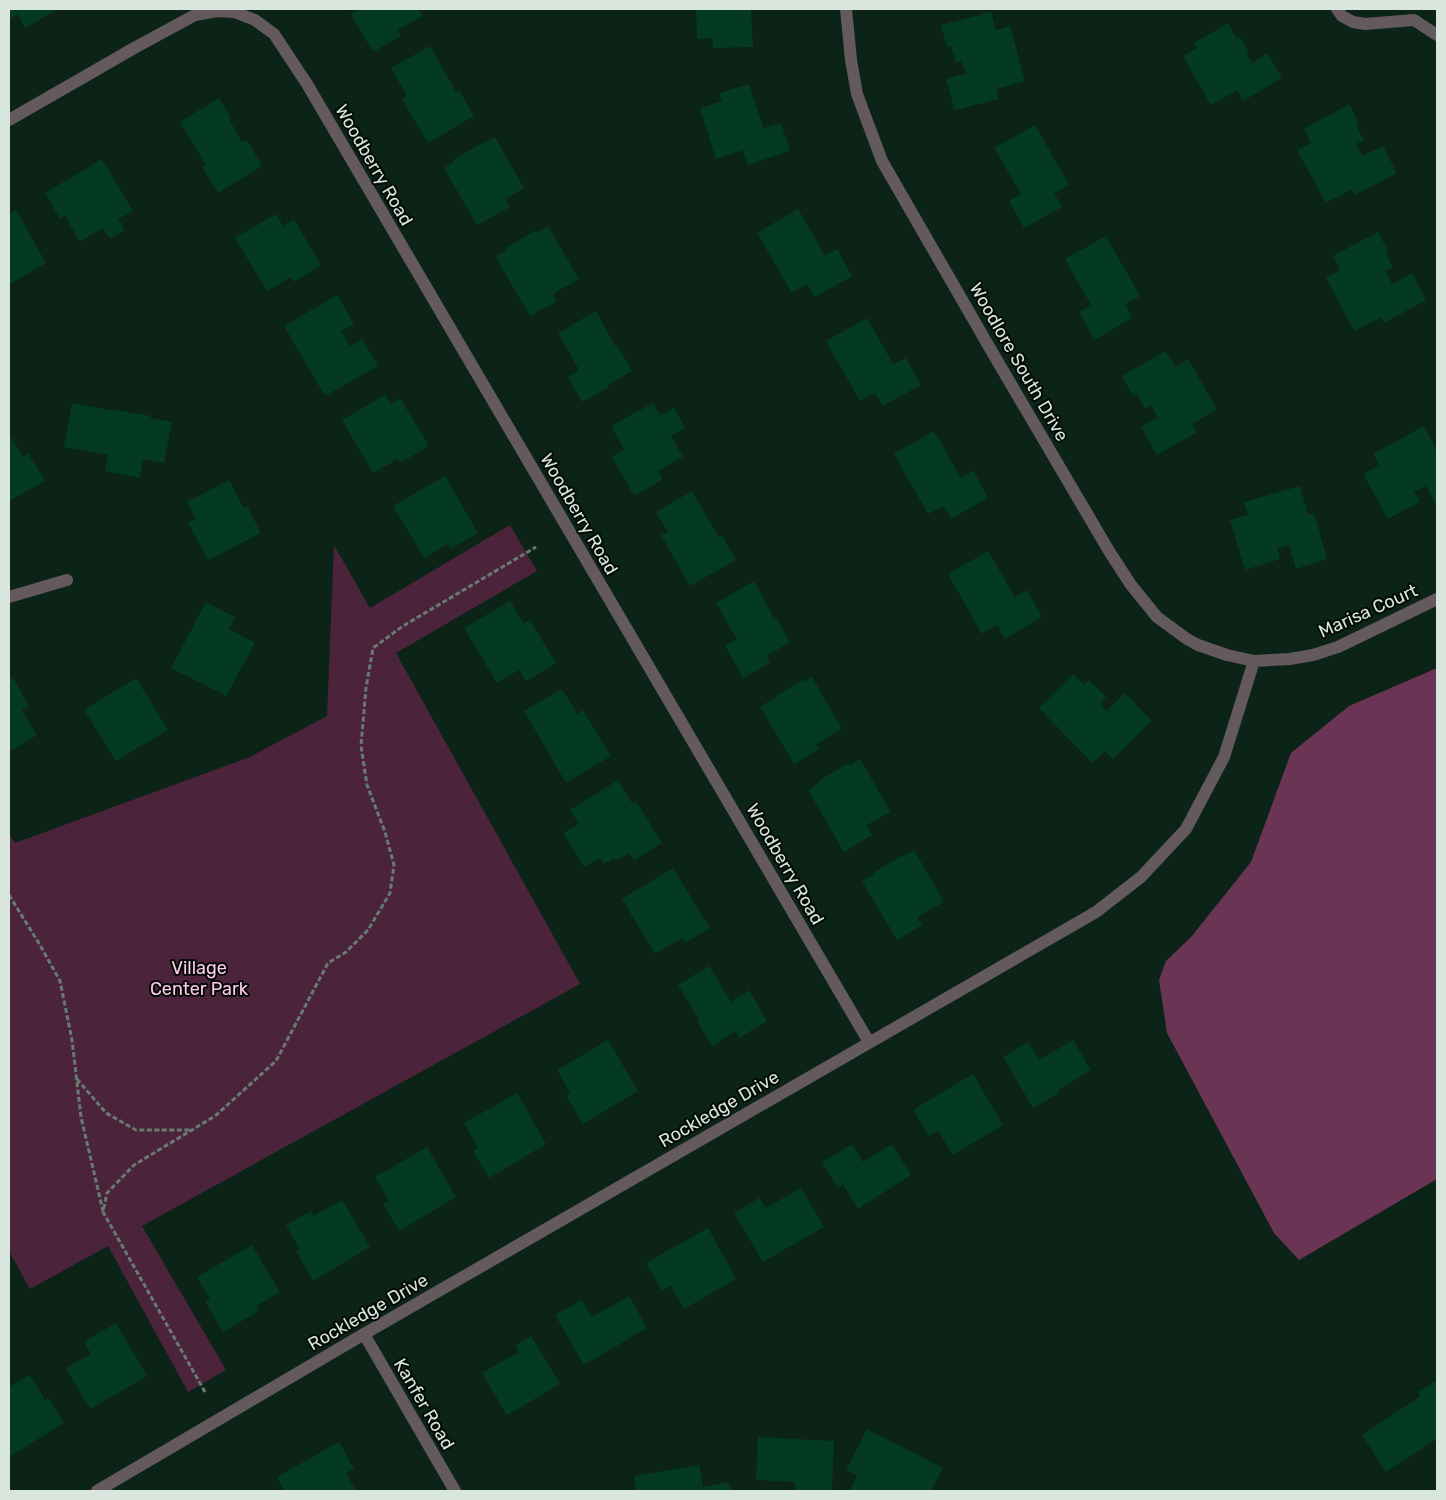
<svg xmlns="http://www.w3.org/2000/svg" width="1446" height="1500" font-family="Rubik,sans-serif">
	<style>
		.green { fill: #4b243b }
		.forest { fill: #6a3554 }
		.building { fill: #043a23 }
		.lines { fill: none; stroke-linecap: round; stroke-linejoin: round }
		.path { stroke: #687b71; stroke-width: 3; stroke-dasharray: 5 2.5; stroke-linecap: butt }
		.street { stroke: #64595f; stroke-width: 12 }
		.labels { text-anchor: middle; stroke-width: 4; stroke-linejoin: round; paint-order: stroke }
		.street-label { font-size: 18px; fill: #d8e6dd; stroke: #030a05 }
		.park-label { font-size: 18px; fill: #ffcae7; stroke: #030a05 }
	</style>
	<rect width="100%" height="100%" fill="#0c2317"/>
	<path class="green" d="M510 525 537 571 396 653 580 984 142 1226 226 1370 188 1392 108 1246 30 1289 9 1251V834L15 843 250 757 327 716 334 545 370 608Z"/>
	<path class="forest" d="M1437 668V1179L1299 1260 1274 1233 1167 1033 1159 980 1166 961 1191 937 1251 862 1291 753 1349 706Z"/>
	<path class="building" d="M9 9H53L54 11 25 28 18 14 9 19Z
		M359 9H418L423 16 398 30 401 36 373 52 351 14Z
		M696 9H751L753 47 713 48 712 38 697 39Z
		M991 12 996 30 1010 26 1025 81 996 89 999 99 955 110 946 79 966 74 962 61 956 63 951 46 947 47 941 25Z
		M1228 23 1237 39 1240 37 1249 51 1246 53 1252 63 1267 53 1282 78 1243 101 1237 90 1211 105 1183 56 1197 48 1194 43Z
		M430 46 456 92 459 90 474 116 428 143 402 99 407 96 391 68Z
		M749 84 763 128 781 123 790 151 748 165 743 150 716 159 700 108 722 101 719 93Z
		M219 98 231 118 229 119 242 142 247 140 262 166 218 193 202 167 206 165 180 122Z
		M1349 104 1359 123 1356 125 1364 140 1356 144 1363 156 1383 146 1397 173 1355 195 1352 189 1326 203 1297 150 1311 143 1304 129Z
		M1035 125 1069 185 1054 193 1062 207 1024 228 1009 201 1021 194 994 148Z
		M495 137 524 188 505 199 510 207 477 225 444 168 454 162 453 160 484 142V143Z
		M102 159 133 211 118 219 125 230 110 239 103 228 80 242 65 216 60 219 45 193Z
		M798 209 825 256 837 249 852 276 815 297 807 284 792 293 757 233Z
		M16 210 46 263 9 285V214Z
		M276 214 283 226 294 219 321 265 294 282 291 277 267 291 235 238Z
		M548 226 579 279 553 294 557 301 530 316 495 256 507 250 506 248 536 230 537 233Z
		M1378 232 1388 251 1385 253 1393 267 1386 271 1392 284 1412 273 1426 300 1384 323 1381 317 1354 331 1326 278 1340 270 1333 256Z
		M1106 236 1140 296 1125 304 1132 318 1094 340 1079 312 1091 305 1065 259Z
		M337 295 354 324 341 331 350 346 362 339 378 366 325 396 284 326Z
		M596 311 615 346 617 345 632 371 608 385 609 387 582 402 568 377 579 370 558 333Z
		M867 318 893 364 906 358 921 385 883 406 875 393 860 401 826 341Z
		M1166 351 1175 367 1188 359 1217 409 1192 424 1197 432 1157 455 1141 427 1158 417 1151 406 1145 409 1137 394 1133 396 1122 376Z
		M385 395 391 404 400 398 429 446 400 463 398 459 373 473 342 420Z
		M72 403 116 411V410L151 416 150 418 172 422 164 463 143 459 140 478 105 471 108 455 64 447Z
		M653 403 660 416 674 408 685 428 671 436 683 457 658 471 663 479 634 496 612 457 624 449 611 426Z
		M1424 426 1437 451V507L1426 486 1414 492 1420 502 1388 519 1363 474 1379 465 1373 454Z
		M934 431 961 478 973 470 988 498 951 519 943 506 928 514 894 454Z
		M9 434 23 457 28 453 45 481 9 501Z
		M445 476 478 533 451 549 448 544 424 558 393 506Z
		M229 480 244 508 247 506 261 533 208 560 188 523 196 519 187 502Z
		M1300 486 1308 515 1314 513 1327 559 1296 569 1289 545 1277 548 1280 559 1245 570 1230 520 1248 515 1244 502Z
		M692 491 719 538 722 535 736 560 690 586 661 535 668 532 656 512Z
		M988 551 1015 597 1027 590 1042 617 1005 639 997 625 982 634 948 574Z
		M754 581 774 618 776 617 790 642 767 656 770 663 743 678 725 646 737 639 716 603Z
		M510 601 524 624 530 620 556 663 526 681 519 670 497 683 464 628Z
		M206 602 235 617 229 629 255 643 226 696 171 668Z
		M1073 674 1084 685 1089 680 1106 697 1100 704 1107 711 1125 693 1152 721 1113 759 1105 751 1092 763 1039 708Z
		M812 677 842 729 816 744 819 749 794 764 760 707 802 680V682Z
		M13 678 29 706 22 710 37 735 9 752V680Z
		M136 678 168 730 116 761 84 710Z
		M562 689 577 714 583 710 611 756 566 783 524 711Z
		M860 759 891 812 867 825 872 835 844 852 808 790 819 783 818 781 849 763 850 765Z
		M618 780 632 803 636 801 662 843 634 860 630 853 616 861 614 858 604 864 600 858 584 867 563 833 579 824 570 810Z
		M914 850 944 902 917 917 922 925 897 940 862 881 874 874 873 873 903 855 904 856Z
		M673 868 710 928 685 943 682 938 655 954 622 899Z
		M709 966 731 1002 749 990 767 1021 739 1038 736 1031 712 1046 697 1021 699 1020 678 985Z
		M608 1040 638 1091 583 1124 566 1096 570 1093 557 1070Z
		M1073 1040 1091 1070 1058 1090 1060 1092 1033 1108 1003 1057 1028 1042 1039 1060Z
		M973 1074 1003 1125 953 1155 938 1131 929 1136 913 1110Z
		M517 1093 546 1144 489 1178 473 1151 478 1148 464 1123Z
		M852 1144 863 1162 892 1144 911 1175 858 1209 843 1184 838 1188 822 1162Z
		M427 1147 456 1197 399 1231 383 1204 389 1201 375 1177Z
		M801 1188 824 1227 763 1262 734 1213 759 1198 766 1208Z
		M342 1200 370 1247 313 1281 296 1251 300 1249 286 1225 311 1211 314 1216Z
		M708 1228 736 1279 684 1309 671 1286 662 1291 646 1263Z
		M252 1245 280 1292 256 1306 259 1311 223 1332 205 1301 210 1299 197 1277Z
		M629 1296 647 1328 584 1365 555 1315 582 1300 592 1317Z
		M116 1323 147 1376 90 1409 66 1368 91 1354 84 1342Z
		M531 1336 560 1384 507 1415 482 1373 519 1352 515 1346Z
		M30 1375 45 1400 49 1398 64 1423 9 1457V1387Z
		M1437 1380V1439L1386 1472 1362 1435 1421 1396 1418 1392Z
		M867 1429 943 1468 931 1491 850 1490 857 1476 846 1470Z
		M758 1437 834 1441 832 1491H795V1482L756 1480Z
		M339 1442 354 1469 346 1473 356 1491H284L277 1477Z
		M699 1465 703 1487 729 1482 731 1491H636L634 1476Z"/>
	<g class="lines">
		<path class="path" d="M9 895 40 945 60 981 72 1040 81 1117 103 1211
			M77 1079 106 1113 136 1130H191
			M205 1392 103 1212 107 1193 134 1165 215 1116 276 1061 328 963 346 952 368 930 390 893 394 865 385 832 367 785 361 746 366 688 373 648 403 626 536 547"/>
		<path class="street" d="M846 9 851 60 857 94 882 161 995 357 1109 551 1131 585 1157 617 1187 639 1198 645 1227 655 1254 661 1290 659 1313 655 1338 647 1437 599
			M1337 9 1342 16 1353 22 1365 24 1414 20 1437 35
			M9 120 136 47 195 15 217 11 234 12 255 20 274 34 307 84 869 1042
			M9 597 67 580
			M364 1334 455 1491
			M97 1491 364 1334 1096 912 1141 877 1186 829 1224 757 1254 661"/>
	</g>
	<g class="labels">
		<g class="street-label">
			<text transform="translate(374 165) rotate(60)" y="6">Woodberry Road</text>
			<text transform="translate(1019 362) rotate(60)" y="6">Woodlore South Drive</text>
			<text transform="translate(579 514) rotate(60)" y="6">Woodberry Road</text>
			<text transform="translate(1368 611) rotate(-24)" y="6">Marisa Court</text>
			<text transform="translate(785 864) rotate(60)" y="6">Woodberry Road</text>
			<text transform="translate(719 1109) rotate(-30)" y="6">Rockledge Drive</text>
			<text transform="translate(368 1312) rotate(-30)" y="6">Rockledge Drive</text>
			<text transform="translate(424 1404) rotate(60)" y="6">Kanfer Road</text>
		</g>
		<g class="park-label">
			<text x="199" y="974">Village<tspan x="199" dy="21">Center Park</tspan></text>
		</g>
	</g>
	<rect width="1446" height="1500" fill="none" stroke="#d8e6dd" stroke-width="20"/>
</svg>
